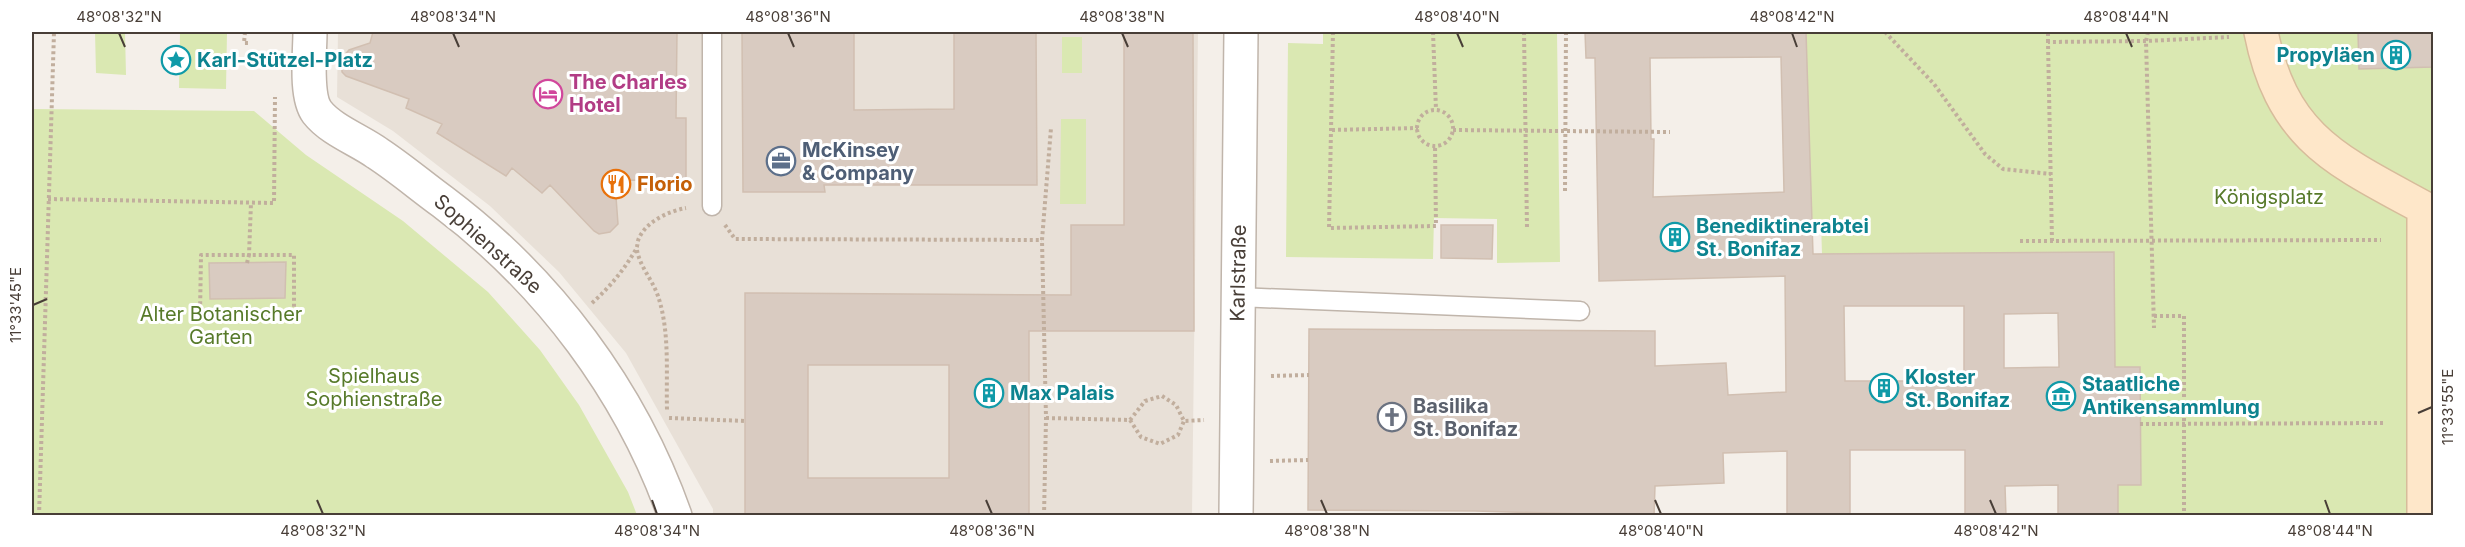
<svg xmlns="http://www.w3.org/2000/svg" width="2465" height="547" font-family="Inter,sans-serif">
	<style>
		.residential { fill: #e8e0d7 }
		.green { fill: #dae8b2 }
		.building { fill: #d9cbc1; stroke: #d1bfb1; stroke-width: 1.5; fill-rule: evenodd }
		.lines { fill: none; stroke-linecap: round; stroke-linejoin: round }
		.service-casing { stroke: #c0b5ab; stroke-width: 21 }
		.minor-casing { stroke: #c0b5ab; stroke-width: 36 }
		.secondary-casing { stroke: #d7bc9b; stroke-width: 36 }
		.path { stroke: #c1ae9d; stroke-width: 4; stroke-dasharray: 3 3; stroke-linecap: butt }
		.service { stroke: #fff; stroke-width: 18 }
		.minor { stroke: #fff; stroke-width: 33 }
		.secondary { stroke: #fee7c9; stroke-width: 33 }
		.ticks { fill: none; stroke: #483e37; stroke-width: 2 }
		.labels { text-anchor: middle; stroke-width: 6; stroke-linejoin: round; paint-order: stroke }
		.culture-label { font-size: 20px; font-weight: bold; fill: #0d838f; stroke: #fff; text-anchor: start }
		.hotel-label { font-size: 20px; font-weight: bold; fill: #b23c85; stroke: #fff; text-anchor: start }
		.service-label { font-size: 20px; font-weight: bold; fill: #4e5e75; stroke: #fff; text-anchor: start }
		.food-label { font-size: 20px; font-weight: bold; fill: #c56008; stroke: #fff; text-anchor: start }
		.park-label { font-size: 20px; fill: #577a2a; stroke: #fff }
		.street-label { font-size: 20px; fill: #483e37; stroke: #fff }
		.worship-label { font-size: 20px; font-weight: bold; fill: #5b616d; stroke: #fff; text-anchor: start }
		.neatline { fill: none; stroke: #483e37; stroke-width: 2 }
		.ticks-label { font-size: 15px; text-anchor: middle; fill: #483e37 }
	</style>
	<rect width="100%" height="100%" fill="#f4efe9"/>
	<path class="residential" d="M338 32H1198L1192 515H713V509L626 353 559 272 490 206 393 131 337 97Z"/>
	<path class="green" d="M95 32H125L126 75 96 73Z
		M1323 32H1557L1560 262 1497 263V219L1434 218 1433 259 1286 257 1288 43 1323 44Z
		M1806 32H2433V515H2118V485H2141L2140 424 2115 367 2114 253 1822 254 1821 223H1812Z
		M180 33H227L226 89 179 88Z
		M1062 37H1082V73H1062Z
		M32 109 254 111 306 155 403 221 488 292 540 350 579 405 628 492 637 515 32 516Z
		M1061 119H1086V204H1060Z"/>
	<path class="building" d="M373 32H677L676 118H686V181L630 180 616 197 618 224 610 232 599 234 594 231 550 185 542 193 512 168 506 176 437 133 442 124 406 108 409 99 346 76 342 72V58L349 50 370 43Z
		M742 32H854V110L954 109V32H1036L1037 185H824L825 192H743Z
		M1124 32H1193L1194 331H1029V516H745V293L1071 295V225H1124ZM808 365H949V478H808Z
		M1585 32H1806L1813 254 2114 252 2115 367H2140L2141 485H2118V516H2058V485L2005 486 2006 516H1965V450H1850V516H1787V451L1723 453 1724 483 1655 486 1654 516 1475 511 1308 510 1309 329 1655 331V366L1726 363 1728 395 1786 392 1785 276 1599 281 1595 58H1586ZM1781 57 1784 192 1653 197 1654 139H1651L1650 58ZM1844 306H1964V381H1845ZM2058 313 2059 367 2004 368V314Z
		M2358 32H2433V67L2359 69Z
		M1441 225H1493L1492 259 1441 258Z
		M286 262 285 298 210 299 209 263Z"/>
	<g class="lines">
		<g class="service-casing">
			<path id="service" d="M712 206V32
				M1238 297 1580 311"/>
		</g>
		<g class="minor-casing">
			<path id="minor" d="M310 32C310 52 305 96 317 112 331 130 359 140 377 153 400 168 421 186 443 202 548 281 631 391 675 516
				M1236 516 1241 32"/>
		</g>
		<g class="secondary-casing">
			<path id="secondary" d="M2261 32C2282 138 2336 160 2424 208
				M2424 516V208"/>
		</g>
		<path class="path" d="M245 32 244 43H248
			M1333 32 1329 228 1436 226 1435 145
			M1433 32 1436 110
			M1524 32 1527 228
			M1885 32 1934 84 1985 154 2003 169 2051 174
			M2148 32 2146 41 2154 328
			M2048 42V32
			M1417 128a18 18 0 1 1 36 0a18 18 0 1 1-36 0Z
			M1332 130 1418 128
			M1453 130 1670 132
			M1565 191 1566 32
			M48 199 274 203 275 97
			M725 225 735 239 1042 240
			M2020 241 2381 240
			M2052 241 2048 42 2146 41 2229 37
			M637 250C640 267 652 279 658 296 670 332 666 372 667 410
			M247 263 249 255H294V314H200L201 255H249L251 203
			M592 303C609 288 623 271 635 251 638 247 637 242 639 238 647 221 669 211 686 208
			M2154 316H2184V516
			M1271 376 1309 375
			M669 418 745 421
			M1046 418 1130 420 1145 401 1162 396 1176 405 1184 421 1204 420
			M1130 420 1141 437 1160 444 1178 435 1184 421
			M2140 424 2386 423
			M1270 461 1308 460
			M39 516 54 32
			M1044 516 1046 418 1042 240 1051 128"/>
		<use href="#service" class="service"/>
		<use href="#minor" class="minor"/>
		<use href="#secondary" class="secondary"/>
	</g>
	<path class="ticks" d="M119 33 125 47M453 33 459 47M788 33 794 47M1122 33 1128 47M1457 33 1463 47M1792 33 1797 47M2126 33 2132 47M33 305 47 299M2418 413 2432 407M317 500 323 514M652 500 657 514M986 500 992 514M1321 500 1327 514M1655 500 1661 514M1990 500 1996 514M2325 500 2330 514"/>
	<defs>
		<g id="building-ring" transform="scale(1.5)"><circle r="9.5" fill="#fff" stroke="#0f9aa8" stroke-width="1.5"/><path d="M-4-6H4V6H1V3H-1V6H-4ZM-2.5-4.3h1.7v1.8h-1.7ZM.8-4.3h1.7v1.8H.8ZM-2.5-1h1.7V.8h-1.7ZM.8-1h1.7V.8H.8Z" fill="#0f9aa8"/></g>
		<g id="sight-ring" transform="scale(1.5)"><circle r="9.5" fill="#fff" stroke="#0f9aa8" stroke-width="1.5"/><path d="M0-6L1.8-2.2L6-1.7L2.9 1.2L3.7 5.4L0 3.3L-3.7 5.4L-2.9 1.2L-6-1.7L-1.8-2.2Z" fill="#0f9aa8"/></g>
		<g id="hotel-ring" transform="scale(1.5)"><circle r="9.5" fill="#fff" stroke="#d1479c" stroke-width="1.5"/><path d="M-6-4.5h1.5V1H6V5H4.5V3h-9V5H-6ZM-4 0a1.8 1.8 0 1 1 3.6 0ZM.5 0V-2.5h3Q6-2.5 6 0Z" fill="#d1479c"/></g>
		<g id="office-ring" transform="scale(1.5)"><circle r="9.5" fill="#fff" stroke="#5c6f8a" stroke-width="1.5"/><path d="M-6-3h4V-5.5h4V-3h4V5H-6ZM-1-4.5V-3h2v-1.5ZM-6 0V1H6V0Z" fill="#5c6f8a"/></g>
		<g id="restaurant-ring" transform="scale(1.5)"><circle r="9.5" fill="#fff" stroke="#e8710a" stroke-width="1.5"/><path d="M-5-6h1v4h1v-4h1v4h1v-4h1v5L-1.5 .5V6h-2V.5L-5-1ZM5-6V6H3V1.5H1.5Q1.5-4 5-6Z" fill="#e8710a"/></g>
		<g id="museum-ring" transform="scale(1.5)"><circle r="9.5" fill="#fff" stroke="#0f9aa8" stroke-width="1.5"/><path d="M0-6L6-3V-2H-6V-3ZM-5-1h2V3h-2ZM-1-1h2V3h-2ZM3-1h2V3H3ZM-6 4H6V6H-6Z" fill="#0f9aa8"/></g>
		<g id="church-ring" transform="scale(1.5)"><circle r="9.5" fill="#fff" stroke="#6b7280" stroke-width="1.5"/><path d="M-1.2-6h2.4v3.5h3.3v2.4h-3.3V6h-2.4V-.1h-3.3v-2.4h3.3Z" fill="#6b7280"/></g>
	</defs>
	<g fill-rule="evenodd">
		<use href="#building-ring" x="2396" y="55"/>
		<use href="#sight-ring" x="176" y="60"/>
		<use href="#hotel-ring" x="548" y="94"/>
		<use href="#office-ring" x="781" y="161"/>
		<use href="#restaurant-ring" x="616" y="184"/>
		<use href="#building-ring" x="1675" y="237"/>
		<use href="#building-ring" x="1884" y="388"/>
		<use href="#building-ring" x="989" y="393"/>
		<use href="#museum-ring" x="2061" y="396"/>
		<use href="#church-ring" x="1392" y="417"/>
	</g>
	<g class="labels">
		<g class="culture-label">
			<text x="2375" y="62" text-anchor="end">Propyläen</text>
			<text x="197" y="67">Karl-Stützel-Platz</text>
			<text x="1696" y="233">Benediktinerabtei<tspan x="1696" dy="23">St. Bonifaz</tspan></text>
			<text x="1905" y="384">Kloster<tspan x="1905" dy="23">St. Bonifaz</tspan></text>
			<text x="2082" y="391">Staatliche<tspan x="2082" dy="23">Antikensammlung</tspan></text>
			<text x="1010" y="400">Max Palais</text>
		</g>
		<g class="hotel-label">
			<text x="569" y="89">The Charles<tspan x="569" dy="23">Hotel</tspan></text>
		</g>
		<g class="service-label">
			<text x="802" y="157">McKinsey<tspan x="802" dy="23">&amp; Company</tspan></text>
		</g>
		<g class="food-label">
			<text x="637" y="191">Florio</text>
		</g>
		<g class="park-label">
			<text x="2269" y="204">Königsplatz</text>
			<text x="221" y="321">Alter Botanischer<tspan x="221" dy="23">Garten</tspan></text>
			<text x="374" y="383">Spielhaus<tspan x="374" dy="23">Sophienstraße</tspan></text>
		</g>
		<g class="street-label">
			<text transform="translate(488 244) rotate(42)" y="7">Sophienstraße</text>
			<text transform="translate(1238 273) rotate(-89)" y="7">Karlstraße</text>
		</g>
		<g class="worship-label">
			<text x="1413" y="413">Basilika<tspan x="1413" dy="23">St. Bonifaz</tspan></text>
		</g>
	</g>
	<rect width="2465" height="547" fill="none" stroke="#ffffff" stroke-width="66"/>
	<rect x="33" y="33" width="2399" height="481" class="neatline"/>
	<g class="ticks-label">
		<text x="119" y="22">48°08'32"N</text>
		<text x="453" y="22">48°08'34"N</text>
		<text x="788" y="22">48°08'36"N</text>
		<text x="1122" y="22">48°08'38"N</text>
		<text x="1457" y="22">48°08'40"N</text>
		<text x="1792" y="22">48°08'42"N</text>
		<text x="2126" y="22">48°08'44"N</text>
		<text transform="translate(16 305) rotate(-90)" y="5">11°33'45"E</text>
		<text transform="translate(2448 407) rotate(-90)" y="5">11°33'55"E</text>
		<text x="323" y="536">48°08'32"N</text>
		<text x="657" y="536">48°08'34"N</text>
		<text x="992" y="536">48°08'36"N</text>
		<text x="1327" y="536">48°08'38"N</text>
		<text x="1661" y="536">48°08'40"N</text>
		<text x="1996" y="536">48°08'42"N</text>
		<text x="2330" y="536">48°08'44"N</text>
	</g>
</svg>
